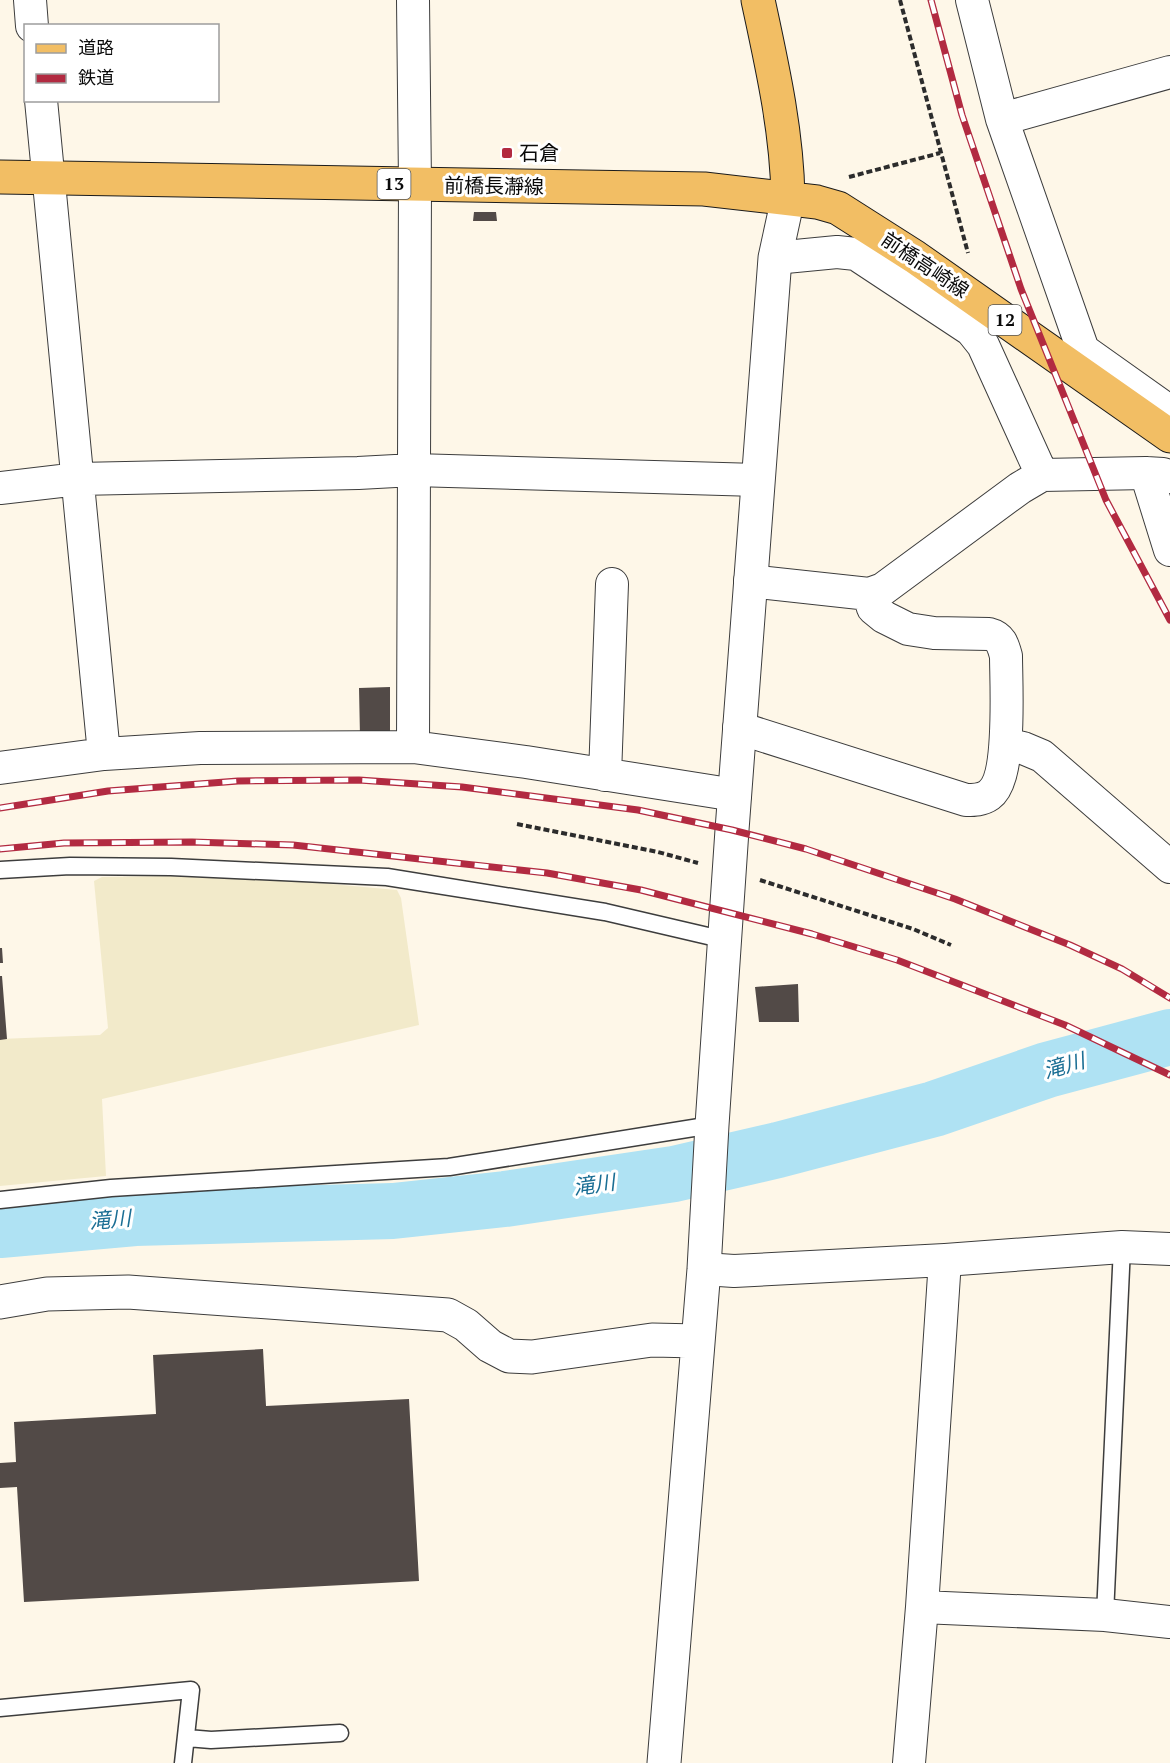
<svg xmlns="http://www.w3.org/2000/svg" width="1170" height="1763" font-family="'PT Serif','Noto Sans JP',serif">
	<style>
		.farmland { fill: #f2eaca }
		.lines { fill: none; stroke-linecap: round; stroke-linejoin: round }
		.river { stroke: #afe2f3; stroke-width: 56 }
		.building { fill: #524a47 }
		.service-casing { stroke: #3d3d3d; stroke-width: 19 }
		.minor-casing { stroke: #3d3d3d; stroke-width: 34 }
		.tertiary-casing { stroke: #3d3d3d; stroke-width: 35 }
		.primary-casing { stroke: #1b1b1b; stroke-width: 35 }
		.path { stroke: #2c2c2c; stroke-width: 4; stroke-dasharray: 6 3; stroke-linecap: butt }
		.service { stroke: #fff; stroke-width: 16 }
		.minor { stroke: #fff; stroke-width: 32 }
		.tertiary { stroke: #fff; stroke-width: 33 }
		.primary { stroke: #f2be64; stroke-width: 33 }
		.rail-casing { stroke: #b22a41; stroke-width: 7 }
		.rail { stroke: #fff; stroke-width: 4.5; stroke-dasharray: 14; stroke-linecap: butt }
		.poi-dot { fill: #b22a41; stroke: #fff; stroke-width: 2 }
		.labels { text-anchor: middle; stroke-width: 6; stroke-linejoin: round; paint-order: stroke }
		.shield { fill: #fff; stroke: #545454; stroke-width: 1.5 }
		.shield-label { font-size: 18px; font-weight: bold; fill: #0a0a0a }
		.poi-label { font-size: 20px; fill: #0a0a0a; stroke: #fff; text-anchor: start }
		.street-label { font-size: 20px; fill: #0a0a0a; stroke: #fff }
		.water-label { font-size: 21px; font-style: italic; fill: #1a6e94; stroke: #fff }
	</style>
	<rect width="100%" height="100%" fill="#fef7e8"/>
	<path class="farmland" d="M171 876 308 882 397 890 401 898 419 1025 102 1099 106 1176 0 1186V1039L100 1035 108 1028 94 881 102 877Z"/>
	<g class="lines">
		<path class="river" d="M0 1230 135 1218 393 1211 505 1199 674 1174 778 1150 934 1109 1047 1070 1170 1037"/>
	</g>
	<path class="building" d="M474 212H496L497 221H473Z
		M390 687V737H360L359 688Z
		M0 948H2L3 963H0Z
		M0 976H2L7 1039 0 1040Z
		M798 984 799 1022H759L755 987Z
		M263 1349 266 1406 409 1399 419 1581 24 1602 17 1487 0 1488V1463L16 1462 14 1422 156 1414 153 1355Z"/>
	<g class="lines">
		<g class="service-casing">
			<path id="service" d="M0 870 70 866 171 867 387 877 605 912 725 940
				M0 1200 111 1188 449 1167 712 1125
				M1105 1615 1122 1247
				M0 1708 191 1690 183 1763
				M187 1738 211 1740 340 1733"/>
		</g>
		<g class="minor-casing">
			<path id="minor" d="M30 0 32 26
				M972 0 1002 119 1083 350 1170 412
				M41 100 104 754
				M1002 119 1170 72
				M775 258 837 252 856 254 971 330 983 345 1042 475
				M1146 473 1170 550
				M0 488 78 479 358 473 414 470 757 480
				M750 581 869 594 883 589 1020 488 1042 475 1146 473 1163 474 1170 477
				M739 728 966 800C974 800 982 800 989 795 1012 779 1006 684 1006 656 1003 645 1001 637 989 634L934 633 908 629 884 617 873 608 869 594
				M1006 744 1023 748 1042 756 1170 867
				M413 747 415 184 413 0
				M0 768 104 754 200 748 413 747 526 762 735 795
				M605 775 612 584
				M704 1269 734 1271 945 1260 1122 1247 1170 1249
				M922 1607 1105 1615 1170 1622
				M909 1763 922 1607 945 1260"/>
		</g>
		<g class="tertiary-casing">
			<path id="tertiary" d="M0 1302 47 1294 128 1292 448 1315 466 1325 490 1346 509 1356 532 1357 652 1340 698 1341
				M664 1763 704 1269 712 1125 732 830 775 258 788 198"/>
		</g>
		<g class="primary-casing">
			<path id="primary" d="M758 0C772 65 787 131 788 198
				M0 177 704 189 817 202 838 208 915 257 1170 436"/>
		</g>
		<path class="path" d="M900 0 968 253
			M849 177 940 153
			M517 824 658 852 698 863
			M760 880 913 929 951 945"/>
		<use href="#service" class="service"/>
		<use href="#minor" class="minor"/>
		<use href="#tertiary" class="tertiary"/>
		<use href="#primary" class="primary"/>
		<g class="rail-casing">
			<path id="rail" d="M931 0 962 115 1021 289 1106 500 1170 620
				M0 808 108 791 238 781 359 780 462 787 638 810 732 830 806 849 955 899 1070 945 1122 969 1170 998
				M0 849 64 843 192 842 293 845 547 873 641 890 812 934 897 960 1065 1025 1170 1075"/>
		</g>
		<use href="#rail" class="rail"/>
	</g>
	<rect class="poi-dot" x="501" y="147" width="12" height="12" rx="3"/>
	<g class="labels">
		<g class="shield">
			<rect x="377.5" y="169" width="33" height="30" rx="4.5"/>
			<rect x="988.5" y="305" width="33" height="30" rx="4.5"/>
		</g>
		<g class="shield-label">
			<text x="394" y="190">13</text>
			<text x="1005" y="326">12</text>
		</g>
		<g class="poi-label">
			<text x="519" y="160">石倉</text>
		</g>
		<g class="street-label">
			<text transform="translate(494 186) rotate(1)" y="7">前橋長瀞線</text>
			<text transform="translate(925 265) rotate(34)" y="7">前橋高崎線</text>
		</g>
		<g class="water-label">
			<text transform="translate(1064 1066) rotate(-16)" y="7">滝川</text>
			<text transform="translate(594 1185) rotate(-8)" y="7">滝川</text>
			<text transform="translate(110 1220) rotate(-5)" y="7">滝川</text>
		</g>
	</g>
	<rect x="24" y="24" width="195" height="78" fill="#ffffff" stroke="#9d9d9d" stroke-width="1.5"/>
	<rect x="36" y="44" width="30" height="9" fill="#f2be64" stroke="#9d9d9d" stroke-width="1.5"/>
	<text x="78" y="54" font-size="18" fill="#0a0a0a">道路</text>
	<rect x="36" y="74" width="30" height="9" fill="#b22a41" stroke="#9d9d9d" stroke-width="1.5"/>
	<text x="78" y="84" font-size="18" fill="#0a0a0a">鉄道</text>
</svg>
